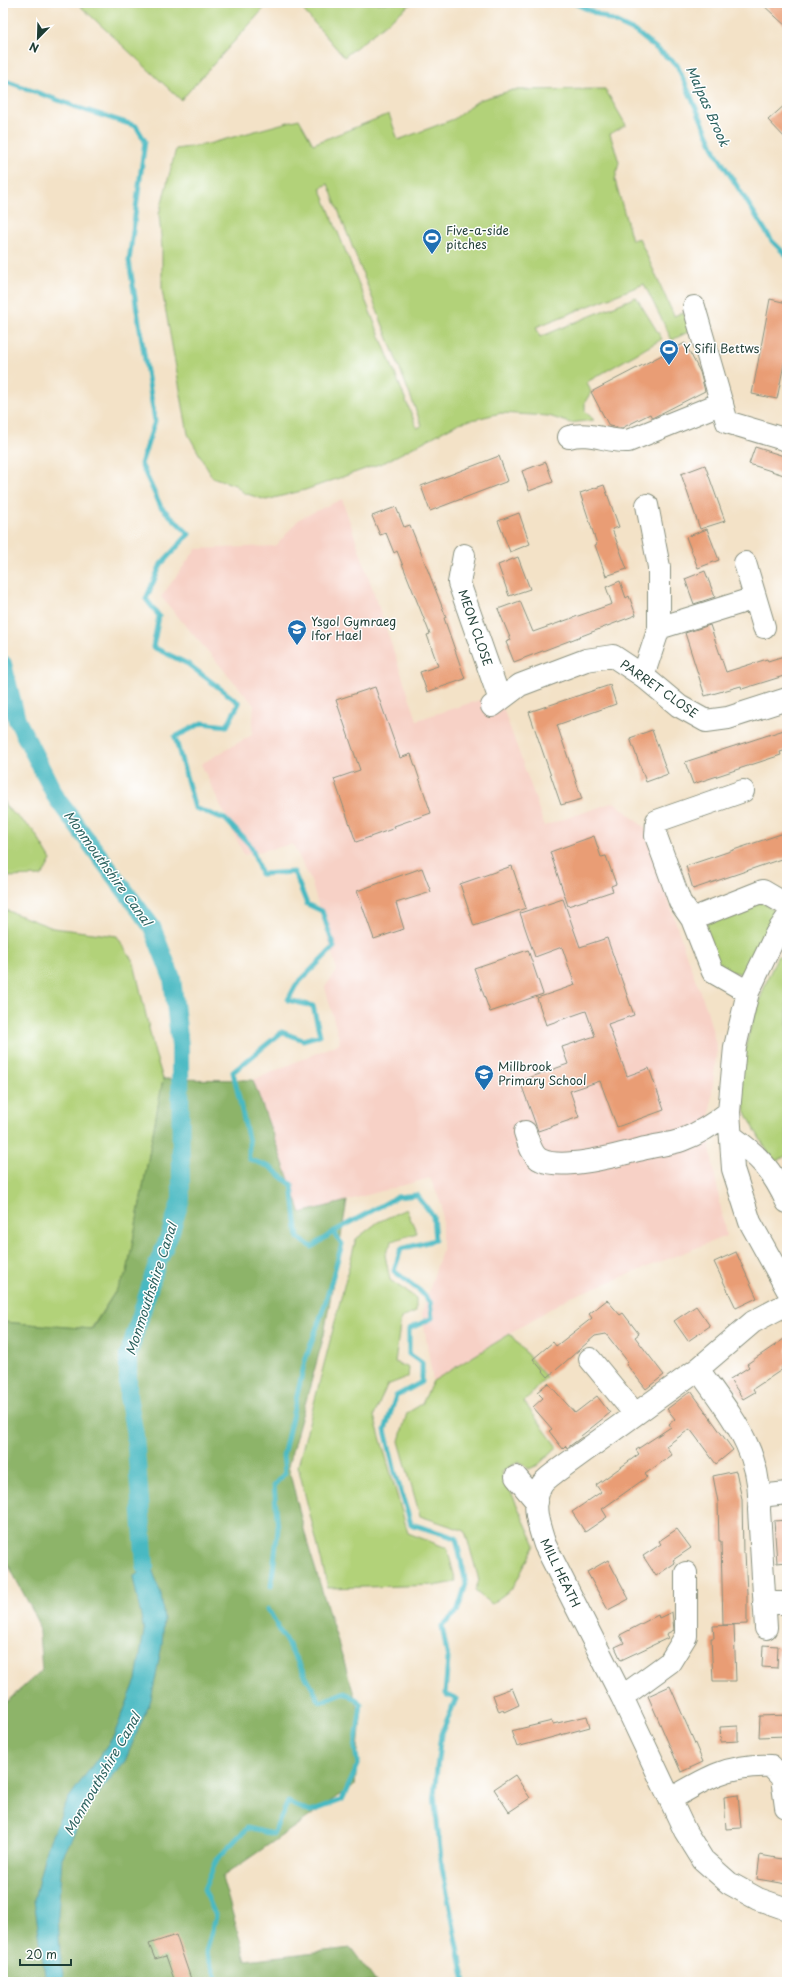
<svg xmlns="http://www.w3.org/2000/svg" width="790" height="1985" font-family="'Playpen Sans',sans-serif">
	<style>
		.built { fill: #f7d1c6 }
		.green { fill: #b2d279; stroke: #688856; fill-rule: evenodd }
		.forest { fill: #8db469; stroke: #56784e }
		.water { fill: #4ab9c2; stroke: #347b7b }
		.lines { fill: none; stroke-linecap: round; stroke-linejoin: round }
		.stream { stroke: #4ab9c2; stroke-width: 5 }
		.canal { stroke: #4ab9c2; stroke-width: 18 }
		.building { fill: #e99d75 }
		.minor-casing { stroke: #89907e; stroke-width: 24 }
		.minor { stroke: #fff; stroke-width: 22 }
		.labels { text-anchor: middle; stroke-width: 3; stroke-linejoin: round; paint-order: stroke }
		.poi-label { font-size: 12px; fill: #1f3d34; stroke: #fff; text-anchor: start }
		.street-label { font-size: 12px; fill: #1f3d34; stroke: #fff }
		.water-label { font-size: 13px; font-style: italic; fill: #2c625f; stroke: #fff }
	</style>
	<rect width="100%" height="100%" fill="#fff"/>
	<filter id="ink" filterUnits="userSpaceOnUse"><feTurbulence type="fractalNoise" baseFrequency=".025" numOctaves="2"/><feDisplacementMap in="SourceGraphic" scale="8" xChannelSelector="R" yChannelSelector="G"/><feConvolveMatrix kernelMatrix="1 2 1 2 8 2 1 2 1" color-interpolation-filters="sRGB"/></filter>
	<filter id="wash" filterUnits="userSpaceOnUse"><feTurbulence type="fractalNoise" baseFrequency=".012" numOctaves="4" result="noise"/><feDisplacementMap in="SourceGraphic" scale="16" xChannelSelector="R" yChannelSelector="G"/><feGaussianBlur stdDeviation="0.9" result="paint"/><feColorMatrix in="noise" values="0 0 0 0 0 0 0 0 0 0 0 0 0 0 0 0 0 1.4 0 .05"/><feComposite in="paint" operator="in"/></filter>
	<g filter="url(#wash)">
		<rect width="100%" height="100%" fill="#f3e2c7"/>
		<path class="built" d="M342 499 417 720 498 694 535 797 544 826 614 802 645 828 687 957 707 1010 717 1049 711 1101 710 1148 726 1236 566 1299 433 1381 422 1313 442 1250V1205L430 1178 301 1213 253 1080 340 1043 325 987 337 970 311 881 293 844 244 855 201 764 252 735 254 705 161 597 196 549 276 546 299 519Z"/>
		<path class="green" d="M77 3H269L181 100Z
			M297 3H412L344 57Z
			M605 89 626 125 610 134 619 162 615 180 632 240 639 238 674 316 683 312 690 326V331L672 340 644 284 536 327 540 337 636 297 662 339 587 382 591 392 585 402V411L594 420 570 423 549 416 501 413 459 423 385 462 305 490 266 500 244 493 235 485 212 477 188 434 162 290V248L159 214 176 149 208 144 299 119 313 144 389 114 398 140 454 119 479 100 513 90ZM328 184 422 426 417 428 320 188Z
			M3 800 6 807 33 830 51 860 42 876 3 877Z
			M751 902 764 903 776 913 750 969 742 974 730 971 716 963 705 930 708 923Z
			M3 909 53 928 117 936 134 963 154 1050 163 1079 127 1273 91 1329 3 1322Z
			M785 953 787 956V1155L774 1163C764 1145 749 1122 743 1104 731 1069 762 990 777 957Z
			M406 1209 417 1233 392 1241 385 1255 390 1280 416 1298V1312L401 1318 395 1362 409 1368 408 1377 387 1385 374 1416 408 1533 447 1548 456 1582 439 1585 328 1588 298 1466 356 1239 378 1222Z
			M510 1334 546 1377 524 1402 557 1447 538 1465 529 1469 519 1461 502 1472 535 1545 513 1588 491 1604 475 1591 479 1580 465 1531 420 1516 399 1441 407 1413 422 1404 433 1381Z"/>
		<path class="forest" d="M163 1079 253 1080 301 1213 347 1201 324 1335 288 1466 308 1545 361 1717 355 1785 222 1877 246 1960 351 1948 376 1982H3V1705L42 1670 38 1621 9 1566 3 1559V1322L92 1329 127 1273Z"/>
		<path class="water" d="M143 1543 161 1594 164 1619 162 1645 151 1700 125 1761 87 1808 62 1858 58 1914 60 1952 64 1982H46L34 1900 46 1849 68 1799 113 1737 136 1680 144 1631 133 1577 141 1571Z"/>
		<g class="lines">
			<path class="stream" d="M574 3 636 32 677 65 716 153 772 241 787 256
				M3 80 85 110 136 126 145 141 129 261 155 421 141 464 161 507 189 534 161 564 146 599 159 616 153 647 188 664 239 703 227 726 202 723 175 737 195 808 225 819 251 846 261 874 294 872 307 904 322 911 334 947 296 985 288 1000 313 1006 320 1035 303 1040 282 1032 233 1072 249 1142V1159L270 1167 292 1185 298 1238 312 1247 333 1232 342 1244 325 1304 305 1361 283 1456 285 1473 274 1485 278 1529 271 1586
				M333 1232 397 1197 417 1195 433 1216 435 1240 401 1249 394 1271 420 1291 430 1302 432 1318 409 1329V1354L422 1363V1382L396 1396 385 1430 395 1472 411 1524 456 1538 466 1584 457 1612 442 1626 448 1659 445 1694 456 1699 441 1734 434 1794 442 1868 465 1982
				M218 1982 206 1952 216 1917 204 1889 217 1859 247 1828 273 1834 288 1802 310 1812 342 1800 358 1765 355 1749 361 1704 345 1692 320 1702 268 1609"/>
			<path class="canal" d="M3 664 17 720 57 799 152 927 172 978 180 1046 181 1199 170 1234 156 1267 128 1356V1396L135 1435 145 1566"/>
		</g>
		<g id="blocks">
			<path class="building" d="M761 3H787V27L776 17Z
				M787 103V140L768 120Z
				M770 299 787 303V349L777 399 752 394Z
				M685 343 700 372 705 391 652 418 650 414 622 428 609 426 591 392Z
				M755 447 787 457V476L749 464Z
				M499 456 508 481 430 511 421 486Z
				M546 462 553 482 529 491 522 471Z
				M705 465 725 521 700 529 681 474Z
				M604 485 619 527 612 529 627 569 606 576 595 545 597 544 580 493Z
				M396 507 404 527 410 525 434 586 446 617 444 618 465 679 427 692 420 672 438 666 427 635 430 634 397 551 394 553 386 533 380 535 372 516Z
				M519 513 530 544 510 552 498 521Z
				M707 529 719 560 698 568 686 537Z
				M518 557 530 589 509 596 498 565Z
				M705 571 715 597 694 604 685 579Z
				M620 581 626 598 629 596 636 615 514 662 506 642 511 640 498 609 520 601 533 632 612 604 606 587Z
				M710 625 726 672 767 659 768 661 787 655V675L742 689 741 686 705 696 685 633Z
				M610 685 616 704 557 725 582 799 561 805 529 712Z
				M375 687 400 758 411 754 431 813 394 826 395 828 356 842 334 779 360 770 336 700Z
				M787 729V750L780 752 781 755 693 784 685 762Z
				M652 730 668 774 646 782 630 738Z
				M787 832V857L693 889 686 866Z
				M594 836 601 857 606 856 616 884 611 886 613 891 568 906 550 852Z
				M512 866 526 908 474 926 460 884Z
				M422 868 431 892 396 903 404 929 374 939 357 891Z
				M563 899 580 947 607 938 634 1015 608 1024 627 1076 649 1068 664 1110 617 1127 600 1081 570 1091 579 1117 538 1131 520 1081 568 1064 562 1047 595 1036 586 1011 546 1025 537 998 575 985 562 947 535 957 520 913Z
				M528 950 543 994 490 1012 474 968Z
				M736 1252 757 1298 736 1308 714 1262Z
				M607 1300 620 1315 623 1313 639 1334 635 1337 664 1375 646 1389 626 1364 628 1362 606 1334 595 1336 548 1377 533 1359 553 1342 556 1346 592 1318 589 1314Z
				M696 1306 710 1326 688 1341 674 1321Z
				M787 1337V1364L781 1368 783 1369 753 1389 755 1392 743 1399 730 1379 749 1367 747 1364Z
				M548 1383 575 1413 597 1396 610 1413 581 1436 582 1437 567 1448 566 1446 563 1449 549 1431 552 1429 533 1407 543 1398 537 1392Z
				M691 1391 733 1450 716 1464 690 1429 666 1446 672 1455 645 1474 647 1477 602 1509 607 1517 585 1532 572 1512 601 1492 596 1485 639 1454 636 1450 671 1427 669 1424 675 1419 667 1409Z
				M736 1471 742 1499 743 1553H745L747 1593V1624L723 1625 721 1541H719L718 1502 713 1476Z
				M787 1520V1562L777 1563 774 1521Z
				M677 1529 691 1548 673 1560 675 1563 656 1576 643 1556 661 1544 659 1541Z
				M608 1560 629 1599 608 1610 587 1572Z
				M672 1612 674 1630 666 1634 668 1638 621 1660 615 1647 624 1643 620 1635 658 1615 659 1618Z
				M734 1625 736 1681H713L711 1638H714L713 1626Z
				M763 1645 778 1646 777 1668 762 1667Z
				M670 1686 703 1762 681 1772 648 1696Z
				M512 1688 519 1705 504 1712 503 1710 499 1712 493 1695Z
				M787 1715V1736L759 1737 760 1716Z
				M587 1716 590 1727 517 1747 511 1731 552 1721 553 1724Z
				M738 1726V1741L721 1742 720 1727Z
				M515 1775 530 1798 509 1812 494 1789Z
				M738 1795 741 1828 726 1829 724 1797Z
				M760 1855 787 1860V1884L757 1879Z
				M176 1935 192 1982H175L166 1956 155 1959 149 1944Z"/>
		</g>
	</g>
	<g filter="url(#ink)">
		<use href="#blocks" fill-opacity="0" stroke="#89907e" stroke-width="1"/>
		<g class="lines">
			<g class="minor-casing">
				<path id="minor" d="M694 307 727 422 787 440
					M569 437C588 431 608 442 628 441L722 403
					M464 555 459 583 500 700
					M745 563 764 627
					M659 628 755 598
					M643 676 659 628V567L647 505
					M492 706 520 685 586 660 613 656 643 676 679 706 706 721 728 718 787 699
					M743 791 657 821 656 836 680 902 692 919 713 972 748 992
					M787 918 776 934 748 992 735 1047 729 1112 733 1169 750 1222 787 1289
					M692 919 763 891 787 905
					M525 1132C528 1141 532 1156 541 1160 564 1171 622 1154 646 1148 658 1145 671 1144 682 1140 698 1134 715 1123 729 1112
					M731 1136C760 1157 772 1170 787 1202
					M787 1304 753 1322 698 1369 557 1471C552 1475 544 1480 541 1486 531 1504 539 1527 545 1545L622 1697 685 1831 703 1860 729 1883 758 1899 787 1909
					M590 1359 635 1414
					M698 1369C730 1415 763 1451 759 1510L766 1628
					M516 1477 537 1502
					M760 1496 787 1493
					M764 1603H787
					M622 1697 670 1662 686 1636V1573
					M671 1799C706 1778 729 1764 771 1766L782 1778 786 1807"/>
			</g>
			<use href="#minor" class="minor"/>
		</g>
	</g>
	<defs>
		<g id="stadium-pin" transform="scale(1)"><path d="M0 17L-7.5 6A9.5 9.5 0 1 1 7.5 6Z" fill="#1f6fb2" stroke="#fff"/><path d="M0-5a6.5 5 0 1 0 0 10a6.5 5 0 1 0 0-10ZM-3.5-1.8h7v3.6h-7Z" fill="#fff"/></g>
		<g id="school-pin" transform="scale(1)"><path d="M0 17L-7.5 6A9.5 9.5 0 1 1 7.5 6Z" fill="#1f6fb2" stroke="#fff"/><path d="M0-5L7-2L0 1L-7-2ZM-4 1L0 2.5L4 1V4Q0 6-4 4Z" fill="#fff"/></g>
	</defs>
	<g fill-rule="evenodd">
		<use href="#stadium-pin" x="432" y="238"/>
		<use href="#stadium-pin" x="669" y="349"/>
		<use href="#school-pin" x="297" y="629"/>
		<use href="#school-pin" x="484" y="1074"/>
	</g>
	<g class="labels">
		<g class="poi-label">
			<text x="446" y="235">Five-a-side<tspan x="446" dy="14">pitches</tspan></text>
			<text x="683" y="353">Y Sifil Bettws</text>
			<text x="311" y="626">Ysgol Gymraeg<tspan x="311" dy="14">Ifor Hael</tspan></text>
			<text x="498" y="1071">Millbrook<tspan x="498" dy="14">Primary School</tspan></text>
		</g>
		<g class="street-label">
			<text transform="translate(475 628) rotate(71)" y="4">MEON CLOSE</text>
			<text transform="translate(659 689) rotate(35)" y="4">PARRET CLOSE</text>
			<text transform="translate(560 1573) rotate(64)" y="4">MILL HEATH</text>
		</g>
		<g class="water-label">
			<text transform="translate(708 106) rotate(66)" y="5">Malpas Brook</text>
			<text transform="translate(108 868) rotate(54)" y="5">Monmouthshire Canal</text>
			<text transform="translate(151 1289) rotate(-72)" y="5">Monmouthshire Canal</text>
			<text transform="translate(102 1774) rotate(-60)" y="5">Monmouthshire Canal</text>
		</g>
	</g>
	<rect width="790" height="1985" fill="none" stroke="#fff" stroke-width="16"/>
	<g transform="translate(38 38) rotate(203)" stroke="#ffffff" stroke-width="3" paint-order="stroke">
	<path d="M0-3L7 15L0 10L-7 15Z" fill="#1f3d34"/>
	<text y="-6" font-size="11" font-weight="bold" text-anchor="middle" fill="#1f3d34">N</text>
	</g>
	<path d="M20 1959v6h51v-6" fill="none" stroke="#1f3d34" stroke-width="2"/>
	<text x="26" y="1959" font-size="12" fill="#1f3d34" stroke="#ffffff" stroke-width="3" paint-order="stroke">20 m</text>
</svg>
